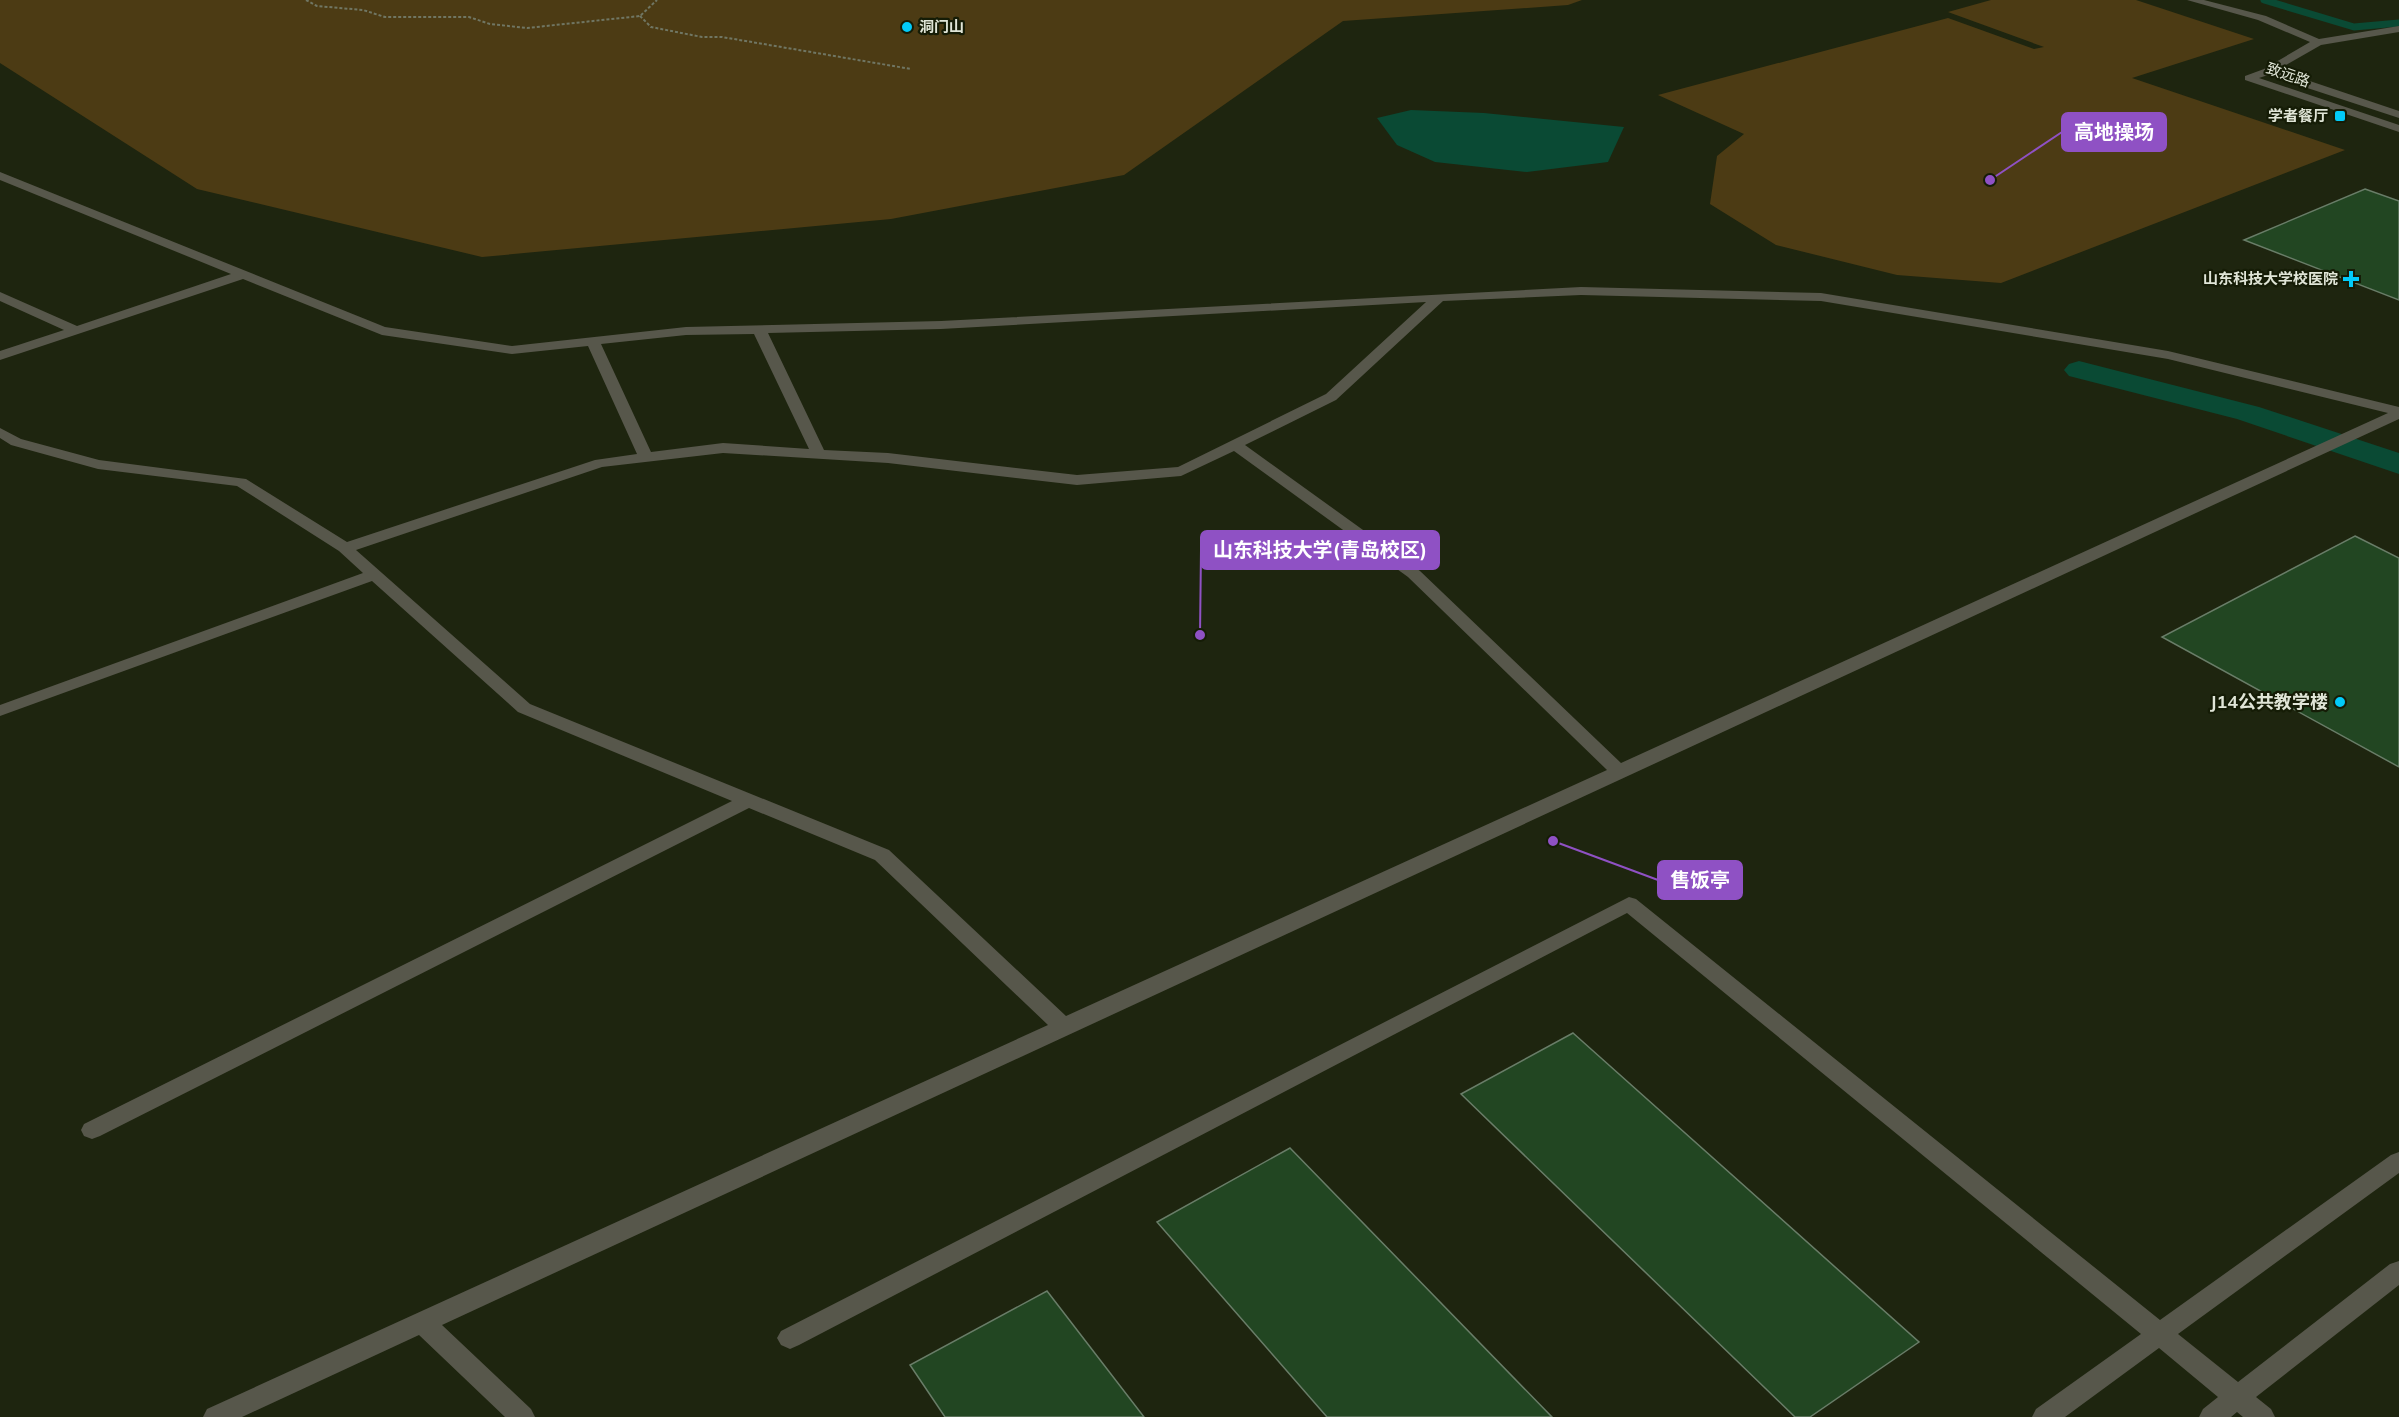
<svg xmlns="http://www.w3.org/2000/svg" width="2399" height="1417" font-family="Mulish,'Noto Sans SC',sans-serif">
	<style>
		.green { fill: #4c3b14 }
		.water { fill: #0a4a34 }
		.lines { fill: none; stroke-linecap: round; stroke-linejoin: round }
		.stream { stroke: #0a4a34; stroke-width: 7 }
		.canal { fill: #0a4a34; fill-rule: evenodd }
		.building { fill: #224622; stroke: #697d68; stroke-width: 1.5 }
		.path { stroke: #707663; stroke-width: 2; stroke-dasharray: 3 2; stroke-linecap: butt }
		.minor { fill: #57574b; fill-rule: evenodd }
		.poi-dot { fill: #02cbf9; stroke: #151c06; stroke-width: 2 }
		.labels { text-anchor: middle; stroke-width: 4.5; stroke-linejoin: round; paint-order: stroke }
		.far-poi-label { font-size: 15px; font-weight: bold; fill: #e0e5d7; stroke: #151c06; text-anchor: end }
		.far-street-label { font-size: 15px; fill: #e0e5d7; stroke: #151c06 }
		.poi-label { font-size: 18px; font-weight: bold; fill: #e0e5d7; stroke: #151c06; text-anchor: end }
		.leader { fill: none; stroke: #8f51c4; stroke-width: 2 }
		.callout-dot { fill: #8f51c4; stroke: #151c06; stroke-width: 2 }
		.callout { fill: #8f51c4; stroke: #8f51c4; stroke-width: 2 }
		.callout-label { font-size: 20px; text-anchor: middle; font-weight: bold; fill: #fff }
	</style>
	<rect width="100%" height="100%" fill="#1e250f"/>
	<path class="green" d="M0 0H1582L1568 5 1343 21 1124 175 891 219 482 257 197 189 0 63Z
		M1991 0H2136L2254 39 2132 78 2345 150 2001 283 1897 275 1776 245 1710 204 1717 156 1744 134 1658 95 1948 18 2034 49 2044 47 1948 12Z"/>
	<path class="water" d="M1411 110 1484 113 1624 127 1608 162 1527 172 1435 162 1397 145 1377 118Z"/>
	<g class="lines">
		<path class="stream" d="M2264 0 2354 27 2399 23"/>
		<path class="canal" d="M2079 361 2259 407 2399 453V474L2237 419 2069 376 2064 370 2069 364Z"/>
	</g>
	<path class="building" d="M2365 189 2399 201V300L2244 240Z
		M2355 536 2399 558V767L2162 637Z
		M1573 1033 1919 1342 1810 1417H1795L1461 1094Z
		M1290 1148 1552 1417H1327L1157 1222Z
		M1047 1291 1144 1417H945L910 1365Z"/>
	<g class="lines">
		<path class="path" d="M306 0 317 6 363 10 385 17H469L490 24 527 28 640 16 657 0
			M640 16 651 27 702 37H722L911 69"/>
		<path class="minor" d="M2187 0H2204L2266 16 2319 39 2399 26V32L2321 45 2277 70 2399 111V118L2268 75 2259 78 2399 125V132L2245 80V76L2264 69 2310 42 2258 20Z
			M0 172 385 327 512 346 686 327 941 321 1581 287 1821 293 2168 351 2399 407V419L442 1325 531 1409 535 1417H505L419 1335 242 1417H203L207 1409 1048 1025 875 860 749 808 100 1136 92 1139 84 1136 81 1130 84 1124 732 801 518 712 372 581 0 716V705L363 573 339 551 237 486 98 469 11 445 0 438V428L21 439 99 460 246 479 347 542 595 460 637 454 588 346 512 354 382 335 243 279 0 360V351L64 330 0 301V292L77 326 231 274 0 180ZM1581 295 1821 301 2168 359 2388 413 1621 763 1420 571 1245 445 1336 400 1443 301ZM1426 302 1326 394 1178 467 1077 475 888 453 824 450 768 333 941 329ZM754 334 809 449 723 443 651 452 601 344 686 335ZM1234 451 1408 577 1607 770 1066 1016 889 850 530 704 356 550 602 467 723 453 888 463 1077 485 1181 476Z
			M1629 897 1636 899 2160 1320 2391 1155 2399 1152V1173L2178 1334 2238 1382 2390 1264 2399 1261V1285L2256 1397 2271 1409 2275 1417H2243L2237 1412 2231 1417H2199L2203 1409 2218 1397 2159 1348 2065 1417H2032L2036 1409 2141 1334 1627 913 799 1345 790 1349 781 1345 777 1338 781 1331Z"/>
	</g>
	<g class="poi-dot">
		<circle cx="907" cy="27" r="6"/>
		<rect x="2334" y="110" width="12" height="12" rx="3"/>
		<path d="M2348 270h6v6h6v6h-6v6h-6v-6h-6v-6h6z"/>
		<circle cx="2340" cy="702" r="6"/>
	</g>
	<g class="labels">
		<g class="far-poi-label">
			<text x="919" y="32" text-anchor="start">洞门山</text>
			<text x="2328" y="121">学者餐厅</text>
			<text x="2338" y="284">山东科技大学校医院</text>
		</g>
		<g class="far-street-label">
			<text transform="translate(2288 75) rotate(19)" y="5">致远路</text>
		</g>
		<g class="poi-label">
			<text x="2328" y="708">J14公共教学楼</text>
		</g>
	</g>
	<path class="leader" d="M1990 180L2062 132M1200 635L1201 550M1553 841L1658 880"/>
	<g class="callout-dot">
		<circle cx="1990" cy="180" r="6"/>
		<circle cx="1200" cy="635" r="6"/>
		<circle cx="1553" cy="841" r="6"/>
	</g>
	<g class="callout">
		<rect x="2062" y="113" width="104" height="38" rx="6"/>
		<rect x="1201" y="531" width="238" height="38" rx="6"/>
		<rect x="1658" y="861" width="84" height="38" rx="6"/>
	</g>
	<g class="callout-label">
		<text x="2114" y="139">高地操场</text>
		<text x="1320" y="557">山东科技大学(青岛校区)</text>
		<text x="1700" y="887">售饭亭</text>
	</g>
</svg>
